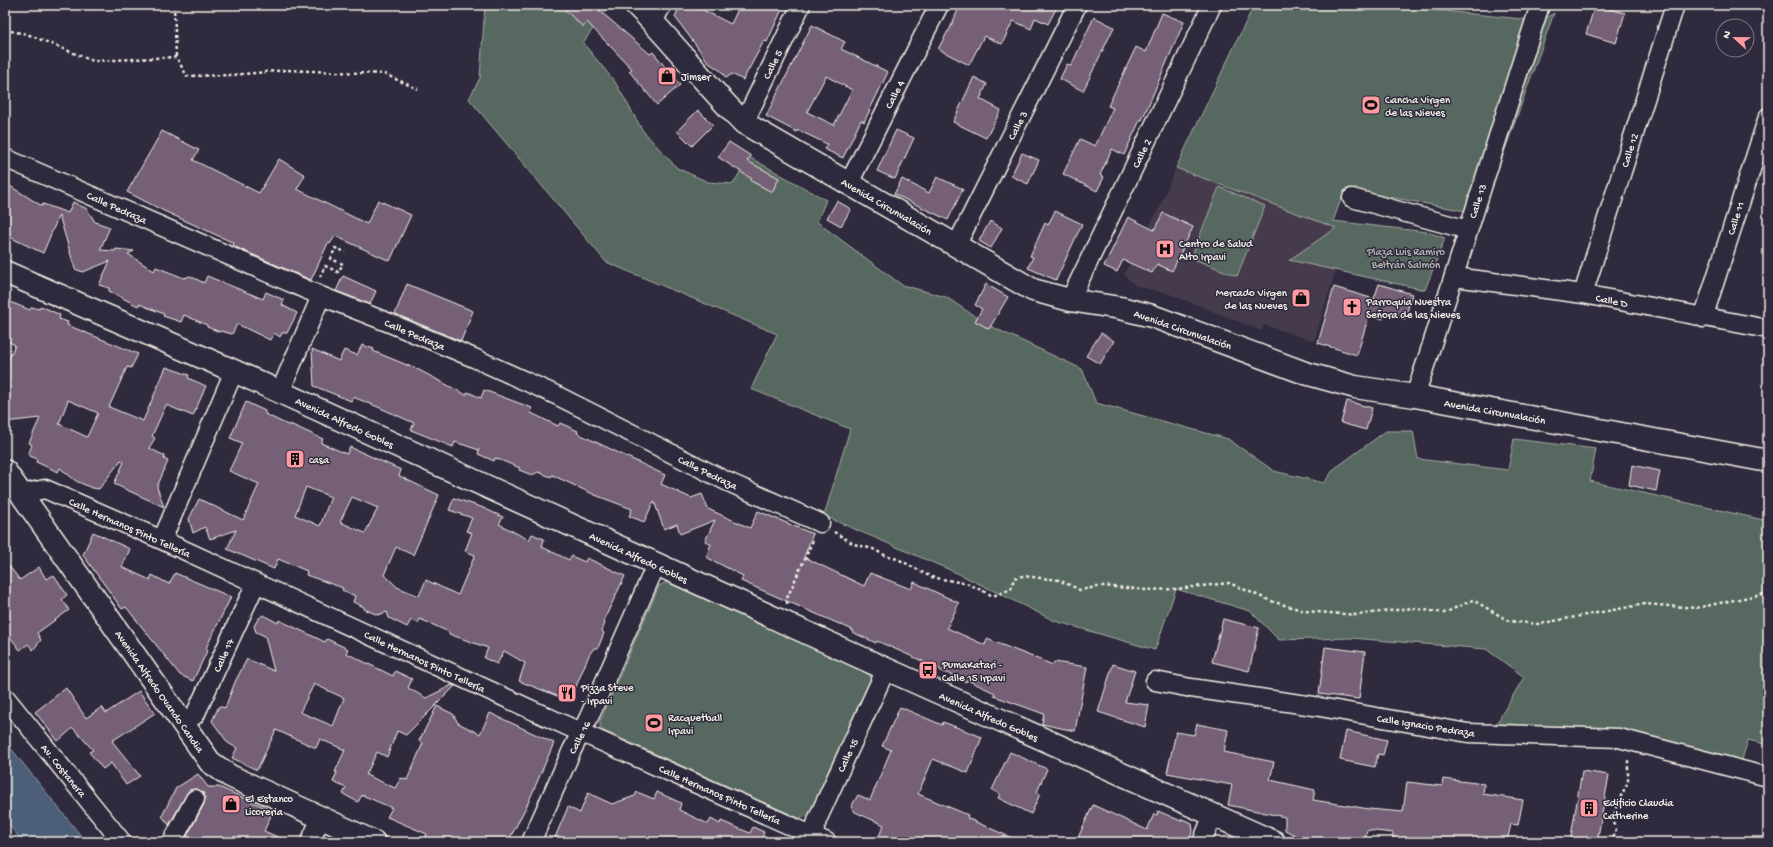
<svg xmlns="http://www.w3.org/2000/svg" width="1773" height="847" font-family="'Gochi Hand',sans-serif">
	<style>
		.built { fill: #443a4e }
		.green { fill: #576860; stroke: #a6aca4 }
		.water { fill: #4e5e78; stroke: #9099a5 }
		.building { fill: #756077; stroke: #f4f1e8; fill-rule: evenodd }
		.lines { fill: none; stroke-linecap: round; stroke-linejoin: round }
		.street-casing { stroke: #f4f1e8; stroke-width: 21 }
		.secondary-casing { stroke: #f4f1e8; stroke-width: 25 }
		.path { stroke: #f4f1e8; stroke-width: 2.5; stroke-dasharray: 3 3; stroke-linecap: butt }
		.street { stroke: #2f2a3d; stroke-width: 18 }
		.secondary { stroke: #2f2a3d; stroke-width: 22 }
		.labels { text-anchor: middle; stroke-width: 3; stroke-linejoin: round; paint-order: stroke }
		.street-label { font-size: 11px; fill: #f4f1e8; stroke: #2f2a3d }
		.poi-label { font-size: 11px; fill: #f4f1e8; stroke: #2f2a3d; text-anchor: start }
		.park-label { font-size: 11px; fill: #b5bab2; stroke: #2f2a3d }
	</style>
	<rect width="100%" height="100%" fill="#2f2a3d"/>
	<filter id="ink" filterUnits="userSpaceOnUse"><feTurbulence type="fractalNoise" baseFrequency=".025" numOctaves="2"/><feDisplacementMap in="SourceGraphic" scale="8" xChannelSelector="R" yChannelSelector="G"/><feConvolveMatrix kernelMatrix="1 2 1 2 8 2 1 2 1" color-interpolation-filters="sRGB"/></filter>
	<g filter="url(#ink)">
		<path class="built" d="M1176 168 1337 228 1290 260 1336 270 1314 341 1264 325 1262 331 1169 294 1136 286 1128 279 1124 274 1161 204Z"/>
		<path class="green" d="M485 5H601L606 10 583 43 615 82 643 131 677 168 708 182 733 184 749 157 826 200 817 222 902 285 946 297 988 325 1082 369 1096 403 1228 439 1274 471 1324 483 1334 469 1386 431H1413L1418 459 1508 470 1514 439 1596 449 1590 481 1768 521V745L1748 740 1741 763 1611 730 1489 736 1524 677 1486 649 1351 638 1279 640 1250 611 1176 589 1155 650 1055 621 957 573 824 516 850 429 751 389 777 334 606 262 469 99 480 78Z
			M1254 5H1386L1541 21 1554 13 1482 214 1345 189 1333 221 1427 232 1445 238 1425 290 1289 260 1336 228 1176 168Z
			M1219 187 1265 206 1237 276 1191 258Z
			M664 583H669L864 670 870 676V681L809 814 805 817 799 818 604 731 600 728V721L659 586Z"/>
		<path class="water" d="M5 741 86 842H23L5 820Z"/>
		<path class="building" d="M560 5H593L650 54 653 52 680 85 657 105 629 71 632 69 587 22 583 27Z
			M680 5H693L731 24 740 5H784L767 42 764 41 743 80 732 74 726 78 721 71 709 63 675 17Z
			M960 5H1058L1048 24 1035 18 1031 29 1013 21 1002 44 984 36 969 65 938 49 948 31H949Z
			M1595 5 1625 13 1616 43 1586 34Z
			M1162 13 1184 22 1142 120H1140L1124 155 1112 149 1100 175 1104 177 1097 191 1063 174 1080 139 1095 146 1113 108 1108 106 1136 47 1146 52Z
			M1094 17 1114 27 1083 91 1060 79 1067 64 1071 66Z
			M812 25 845 42 841 49 888 72 864 122 861 120 843 158 824 149 827 144 798 130 797 132 766 116ZM826 76 852 90 834 125 807 112Z
			M974 77 987 84 980 99 1001 110 986 138 953 122Z
			M698 110 713 125 692 146 677 131Z
			M896 130 914 138 895 179 877 171Z
			M162 131 199 150 193 160 259 193 279 159 305 175 297 189 367 224 378 200 411 215 390 261 335 236 330 244 328 243 311 280 233 246 234 243 164 211 127 192Z
			M729 142 751 156 747 161 779 178 772 192 751 181 752 179 718 157Z
			M1022 153 1039 160 1028 184 1011 176Z
			M937 177 963 189 948 220 894 194 902 179 929 193Z
			M5 183 42 206 43 204 68 213 73 202 87 209 95 222 110 227 100 250 115 251 116 249 134 251 128 254 154 271 156 267 184 278 190 276 204 283 207 276 263 299 266 292 284 300 282 305 297 313 287 333H282L280 337 274 333 270 340 237 324 232 334 221 331 220 332 207 327V325L184 315 181 322 163 316 164 314 139 304 138 306 109 291V288L99 285 110 261 83 272 75 269 59 215 43 253 5 235Z
			M837 201 851 209 841 226 827 218Z
			M1055 211 1082 224 1056 280 1028 268 1033 257 1030 256 1045 223 1048 225Z
			M1163 213 1193 227 1172 271 1157 264 1152 273 1123 260 1117 272 1104 266 1128 217 1154 230Z
			M990 221 1002 228 991 248 979 241Z
			M343 276 376 291 370 304 336 291Z
			M407 284 473 311 461 341 395 314Z
			M986 284 1008 297 989 329 975 321 982 309 975 305Z
			M1379 284 1412 294 1405 319 1386 313 1383 319 1369 315 1357 355 1318 343 1334 287 1374 299Z
			M5 300 30 310 32 307 39 309 41 306 60 315 59 319 68 322 67 325 138 354 131 368 127 367 109 407 143 421 166 367 189 375 188 378 206 386 193 416 166 405 152 436 155 438 149 448 165 456 164 459 168 461 157 487 164 507 114 484 124 462 121 460 99 489 92 488 76 481 60 468 58 472 36 462 37 459 28 455 32 445 29 443 40 418 5 422V368L15 345 5 340ZM68 400 98 413 87 437 59 424Z
			M1101 333 1114 341 1100 364 1086 356Z
			M362 345 374 349 373 351 419 370 466 395 468 392 481 398 484 390 532 408 531 413 558 426 560 423 578 431 577 433 665 475 661 484 691 498 702 494 708 509 750 528 758 511 813 534 804 557 864 586 870 573 911 589 914 582 959 603 947 628 985 645 987 639 1053 665 1054 662 1087 667 1075 731 1042 724 1044 714 994 696 995 693 967 680 966 682 949 674 942 672 938 668 877 641 876 643 852 632 853 630 741 581 743 576 706 557 711 544 705 541 715 520 680 534 677 524 664 529 654 501 644 522 629 516 632 509 595 495 552 475 551 477 538 472 532 475 519 470 520 468 495 458 494 461 478 454 479 450 455 442 453 447 411 430 414 423 378 407 353 397 351 401 314 386 312 349 339 361 344 350 357 355Z
			M1347 401 1372 408 1366 430 1341 423Z
			M246 402 265 411V414L290 426V424L323 439 321 443 347 454 350 447 401 470 399 476 439 495 413 555 396 547 384 575 388 578 397 587 419 596 426 580 458 595 475 555 465 551 472 533 466 531 472 518 449 510 454 498 481 507 503 517 499 524 529 540 532 534 544 539 542 547 569 560 571 556 585 562 587 558 625 576 603 622 605 623 602 631 604 633 598 648H594L589 655 570 701 519 681 525 663 504 651 497 664 484 658 488 648 449 634V632L420 619 418 623 411 620 407 627 389 618 387 612 378 615 364 609V607L353 602 355 596 342 590 343 588 306 575 307 571 278 559 274 569 227 549 236 530 210 539 205 527 193 533 189 519 199 499 243 520 259 484 229 471 242 443 230 438ZM306 487 331 497 320 526 295 515ZM352 497 378 508 365 533 340 522Z
			M1632 465 1660 471 1656 491 1629 485Z
			M93 532 130 549 122 567 150 580 152 575 169 584 175 573 231 597 206 648 208 649 193 681 180 675 126 607 122 609 83 555Z
			M5 561 20 580 39 567 46 579 54 575 67 595 62 599 69 610 37 633 41 640 33 650 28 644 20 650 5 630Z
			M263 615 278 623 279 620 325 642 327 639 348 649 346 653 393 676 395 671 412 679 408 688 426 698 452 685 455 686 406 735 397 731 387 757 377 752 366 775 395 788 401 778 407 780 423 743 419 741 437 706 453 714 458 723 480 734 490 713 554 743 528 803 508 842H433L424 840 427 834 387 817 392 808 362 795 358 802 343 794 346 788 333 782 337 772H335L345 750 320 739 316 748 276 730 257 770 232 758 237 748 228 743 212 721 219 706 225 708 235 682 247 659 274 671 265 636 256 632 254 626 258 619ZM314 684 344 698 333 726 300 712Z
			M1223 619 1259 628 1249 671 1212 662Z
			M1325 647 1365 652 1359 699 1319 694Z
			M1113 664 1135 671 1125 702 1149 705 1145 727 1098 712Z
			M66 688 86 718 102 707 106 713 139 691 155 713 112 741 140 776 126 785 111 763 103 769 89 752 93 750 73 728 58 741 35 712Z
			M900 707 942 725 943 722 982 737 968 773 933 759 918 794 968 815 967 818 1021 842H876L884 825 855 812 851 807 858 795 870 800 891 750 882 746Z
			M1197 724 1228 730 1224 752 1274 762 1270 780 1315 790 1313 800 1369 809 1403 812 1407 782 1442 786 1443 779 1484 784 1483 794 1523 800 1518 825 1511 824 1507 842H1400V841L1393 840V833L1367 830 1365 842 1338 840V842L1299 837 1285 830V817L1228 805 1232 785 1167 773 1176 732 1194 735Z
			M1346 731 1387 740 1383 755 1378 754 1375 767 1340 760Z
			M1010 752 1047 769 1037 792 1040 794 1031 814 998 798 1000 794 992 790Z
			M1582 771 1609 775 1597 842H1570Z
			M198 774 208 787H219L273 811 264 831 289 842H184L204 804 205 798 204 793 195 789 189 790 169 825 162 816 176 788Z
			M637 792 654 799 657 792 681 803 679 810 708 824 711 819 720 824 721 821 750 833 753 827 764 832 762 838 771 842H553L568 807 580 813 588 793 612 804 635 796Z
			M1093 805 1147 830 1154 814 1157 815 1158 811 1181 821 1182 819 1192 823 1193 831 1188 842H1076Z"/>
		<g class="lines">
			<g class="street-casing">
				<path id="street" d="M653 22 662 5
					M744 123 801 5
					M5 158 321 296 392 324 474 358 556 395 726 481 820 523
					M849 183 939 5
					M1352 198 1468 230
					M956 246 1077 5
					M1455 277 1583 294 1768 329
					M1583 294 1675 5
					M1070 300 1212 5
					M1703 318 1768 117
					M280 392 321 296
					M1415 396C1458 266 1498 135 1540 5
					M21 494 45 489 162 540 580 732 827 842
					M162 540 234 371
					M1155 681 1191 688 1314 706 1468 733 1619 738 1768 777
					M5 697 122 842
					M184 723 195 715 256 583
					M172 842 195 799
					M310 842 321 818
					M531 842 572 750 589 717 656 565
					M810 842 818 818 886 669
					M1202 842 1213 815"/>
			</g>
			<g class="secondary-casing">
				<path id="secondary" d="M636 5C674 42 705 85 744 123L1033 290 1070 300 1120 308 1152 316 1305 373 1355 387 1415 396 1768 461
					M5 272 234 371 886 669 1274 842
					M5 471 210 762 230 776 374 842"/>
			</g>
			<path class="path" d="M174 5 176 57
				M5 30 27 34 93 61 176 57 187 76 232 75 288 70 384 74 418 89
				M320 277 325 266 338 272 343 264 331 259 335 248 346 252
				M834 532 854 544 873 549 888 557 898 559 931 577 969 584 991 595H996L1011 589 1014 578 1023 576 1059 580 1080 590 1103 586 1147 590 1176 589 1229 583 1271 601 1305 611 1356 615 1413 608 1444 613 1473 600 1509 621 1538 624 1645 604 1696 608 1768 593
				M787 604V598L814 538
				M1610 842 1615 834 1616 828 1613 820 1617 804 1628 782V758"/>
			<use href="#street" class="street"/>
			<use href="#secondary" class="secondary"/>
		</g>
	</g>
	<defs>
		<g id="shop-square" transform="scale(1)"><rect x="-9" y="-9" width="18" height="18" rx="4" fill="#ff9aa2" stroke="#2f2a3d"/><path d="M-5-2.5h2.3a2.7 3.5 0 0 1 5.4 0H5L5.5 6h-11ZM-1.5-2.5h3a1.5 2.3 0 0 0-3 0Z" fill="#111"/></g>
		<g id="stadium-square" transform="scale(1)"><rect x="-9" y="-9" width="18" height="18" rx="4" fill="#ff9aa2" stroke="#2f2a3d"/><path d="M0-5a6.5 5 0 1 0 0 10a6.5 5 0 1 0 0-10ZM-3.5-1.8h7v3.6h-7Z" fill="#111"/></g>
		<g id="hospital-square" transform="scale(1)"><rect x="-9" y="-9" width="18" height="18" rx="4" fill="#ff9aa2" stroke="#2f2a3d"/><path d="M-5-5h3v3.5h4V-5h3V5h-3V1.5h-4V5h-3Z" fill="#111"/></g>
		<g id="church-square" transform="scale(1)"><rect x="-9" y="-9" width="18" height="18" rx="4" fill="#ff9aa2" stroke="#2f2a3d"/><path d="M-1.2-6h2.4v3.5h3.3v2.4h-3.3V6h-2.4V-.1h-3.3v-2.4h3.3Z" fill="#111"/></g>
		<g id="building-square" transform="scale(1)"><rect x="-9" y="-9" width="18" height="18" rx="4" fill="#ff9aa2" stroke="#2f2a3d"/><path d="M-4-6H4V6H1V3H-1V6H-4ZM-2.5-4.3h1.7v1.8h-1.7ZM.8-4.3h1.7v1.8H.8ZM-2.5-1h1.7V.8h-1.7ZM.8-1h1.7V.8H.8Z" fill="#111"/></g>
		<g id="bus-square" transform="scale(1)"><rect x="-9" y="-9" width="18" height="18" rx="4" fill="#ff9aa2" stroke="#2f2a3d"/><path d="M-5-6H5V4H4V6H2V4H-2V6H-4V4H-5ZM-3.5-4V0h7V-4ZM-3.5 1.2v1.5H-2V1.2ZM2 1.2v1.5H3.5V1.2Z" fill="#111"/></g>
		<g id="restaurant-square" transform="scale(1)"><rect x="-9" y="-9" width="18" height="18" rx="4" fill="#ff9aa2" stroke="#2f2a3d"/><path d="M-5-6h1v4h1v-4h1v4h1v-4h1v5L-1.5 .5V6h-2V.5L-5-1ZM5-6V6H3V1.5H1.5Q1.5-4 5-6Z" fill="#111"/></g>
	</defs>
	<g fill-rule="evenodd">
		<use href="#shop-square" x="667" y="76"/>
		<use href="#stadium-square" x="1371" y="105"/>
		<use href="#hospital-square" x="1165" y="249"/>
		<use href="#shop-square" x="1301" y="298"/>
		<use href="#church-square" x="1352" y="307"/>
		<use href="#building-square" x="295" y="459"/>
		<use href="#bus-square" x="928" y="670"/>
		<use href="#restaurant-square" x="567" y="693"/>
		<use href="#stadium-square" x="654" y="723"/>
		<use href="#shop-square" x="231" y="804"/>
		<use href="#building-square" x="1589" y="808"/>
	</g>
	<g class="labels">
		<g class="street-label">
			<text transform="translate(772 64) rotate(-64)" y="4">Calle 5</text>
			<text transform="translate(894 94) rotate(-63)" y="4">Calle 4</text>
			<text transform="translate(1017 125) rotate(-63)" y="4">Calle 3</text>
			<text transform="translate(1629 150) rotate(-72)" y="4">Calle 12</text>
			<text transform="translate(1141 153) rotate(-64)" y="4">Calle 2</text>
			<text transform="translate(1477 201) rotate(-72)" y="4">Calle 13</text>
			<text transform="translate(887 206) rotate(30)" y="4">Avenida Circunvalación</text>
			<text transform="translate(117 207) rotate(24)" y="4">Calle Pedraza</text>
			<text transform="translate(1735 218) rotate(-72)" y="4">Calle 11</text>
			<text transform="translate(1612 300) rotate(11)" y="4">Calle D</text>
			<text transform="translate(1183 329) rotate(19)" y="4">Avenida Circunvalación</text>
			<text transform="translate(415 334) rotate(23)" y="4">Calle Pedraza</text>
			<text transform="translate(1495 411) rotate(10)" y="4">Avenida Circunvalación</text>
			<text transform="translate(345 422) rotate(25)" y="4">Avenida Alfredo Gobles</text>
			<text transform="translate(708 472) rotate(26)" y="4">Calle Pedraza</text>
			<text transform="translate(130 527) rotate(24)" y="4">Calle Hermanos Pinto Tellería</text>
			<text transform="translate(639 557) rotate(25)" y="4">Avenida Alfredo Gobles</text>
			<text transform="translate(223 655) rotate(-65)" y="4">Calle 17</text>
			<text transform="translate(425 661) rotate(25)" y="4">Calle Hermanos Pinto Tellería</text>
			<text transform="translate(160 691) rotate(55)" y="4">Avenida Alfredo Ovando Candia</text>
			<text transform="translate(989 716) rotate(24)" y="4">Avenida Alfredo Gobles</text>
			<text transform="translate(1426 725) rotate(9)" y="4">Calle Ignacio Pedraza</text>
			<text transform="translate(579 737) rotate(-63)" y="4">Calle 16</text>
			<text transform="translate(847 755) rotate(-65)" y="4">Calle 15</text>
			<text transform="translate(64 770) rotate(51)" y="4">Av. Costanera</text>
			<text transform="translate(720 794) rotate(24)" y="4">Calle Hermanos Pinto Tellería</text>
		</g>
		<g class="poi-label">
			<text x="681" y="80">Jimser</text>
			<text x="1385" y="103">Cancha Virgen<tspan x="1385" dy="13">de las Nieves</tspan></text>
			<text x="1179" y="247">Centro de Salud<tspan x="1179" dy="13">Alto Irpavi</tspan></text>
			<text x="1287" y="296" text-anchor="end">Mercado Virgen<tspan x="1287" dy="13">de las Nueves</tspan></text>
			<text x="1366" y="305">Parroquia Nuestra<tspan x="1366" dy="13">Señora de las Nieves</tspan></text>
			<text x="309" y="463">casa</text>
			<text x="942" y="668">PumaKatari -<tspan x="942" dy="13">Calle 15 Irpavi</tspan></text>
			<text x="581" y="691">Pizza Steve<tspan x="581" dy="13">- Irpavi</tspan></text>
			<text x="668" y="721">Racquetball<tspan x="668" dy="13">Irpavi</tspan></text>
			<text x="245" y="802">El Estanco<tspan x="245" dy="13">Licoreria</tspan></text>
			<text x="1603" y="806">Edificio Claudia<tspan x="1603" dy="13">Catherine</tspan></text>
		</g>
		<g class="park-label">
			<text x="1406" y="255">Plaza Luis Ramiro<tspan x="1406" dy="13">Beltrán Salmón</tspan></text>
		</g>
	</g>
	<rect width="1773" height="847" fill="none" stroke="#2f2a3d" stroke-width="20"/>
	<rect x="10" y="10" width="1753" height="827" fill="none" stroke="#f4f1e8" stroke-width="1.5" filter="url(#ink)"/>
	<g transform="translate(1735 38) rotate(292)"><circle r="19" fill="#2f2a3d" stroke="#7e7a81"/>
	<path d="M0-3L7 15L0 10L-7 15Z" fill="#ff9aa2"/>
	<text y="-6" font-size="11" font-weight="bold" text-anchor="middle" fill="#f4f1e8">N</text>
	</g>
</svg>
